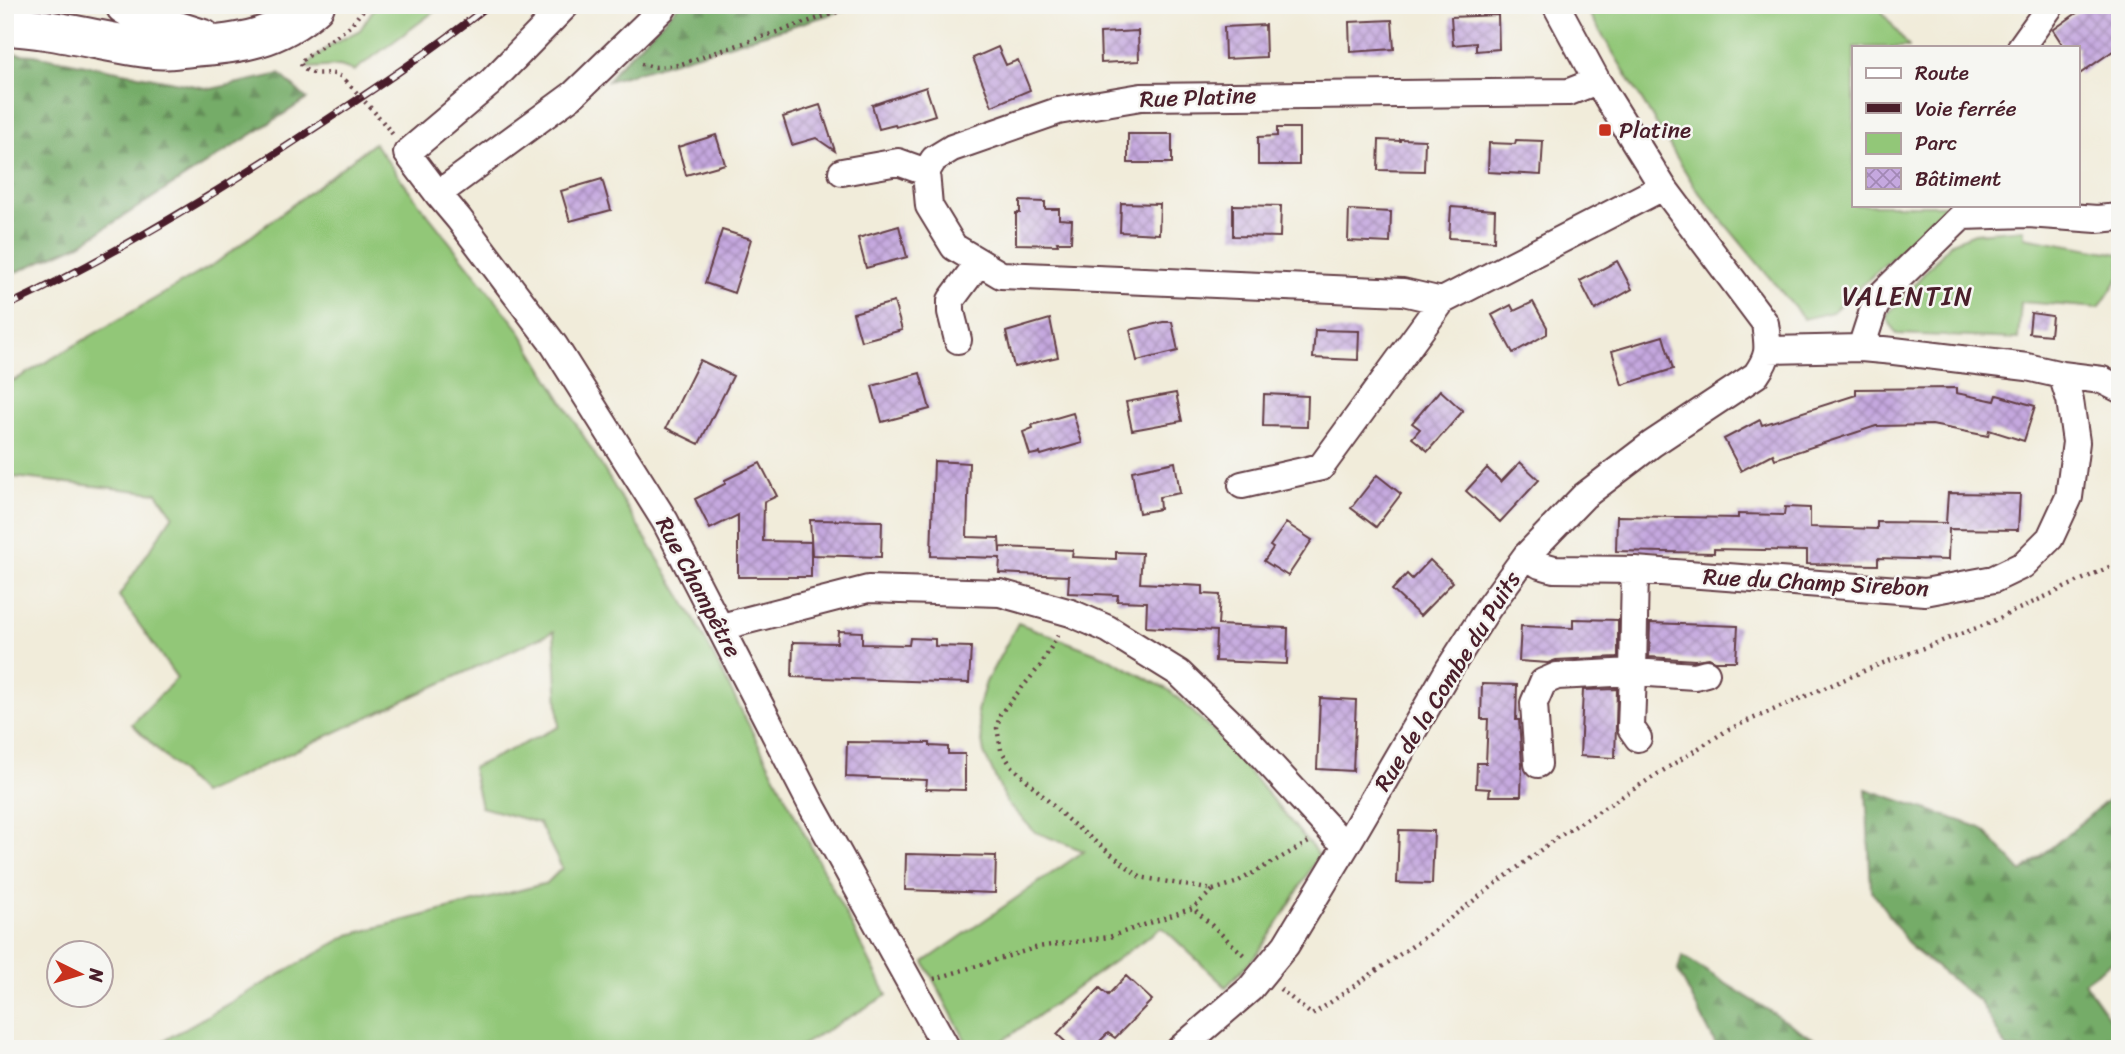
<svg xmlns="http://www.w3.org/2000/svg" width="2125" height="1054" font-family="Sriracha,sans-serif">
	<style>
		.green { fill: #92c778; stroke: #6e7352; stroke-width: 2 }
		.forest { fill: url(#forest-firs); stroke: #60664a; stroke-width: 2 }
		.building { fill: url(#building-cross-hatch) }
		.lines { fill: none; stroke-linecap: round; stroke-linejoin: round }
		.minor-casing { stroke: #633e45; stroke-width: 30 }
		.highway-casing { stroke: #633e45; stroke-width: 42 }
		.path { stroke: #633e45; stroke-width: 4.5; stroke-dasharray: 2 5; stroke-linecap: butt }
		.minor { stroke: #fff; stroke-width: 26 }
		.highway { stroke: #fff; stroke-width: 38 }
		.rail-casing { stroke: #4a1f2b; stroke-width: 8 }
		.rail { stroke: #f6f6f2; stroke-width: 5; stroke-dasharray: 16; stroke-linecap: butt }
		.path-bridge { stroke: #633e45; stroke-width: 4.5; stroke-dasharray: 2 5; stroke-linecap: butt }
		.poi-dot { fill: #c8321e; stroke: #f6f6f2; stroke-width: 2.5 }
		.labels { text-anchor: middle; stroke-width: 5; stroke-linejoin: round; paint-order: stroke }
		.street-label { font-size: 23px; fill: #4a1f2b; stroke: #f6f6f2 }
		.poi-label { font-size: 23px; fill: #4a1f2b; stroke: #f6f6f2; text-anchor: start }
		.quarter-label { font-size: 26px; letter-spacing: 2px; fill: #4a1f2b; stroke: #f6f6f2 }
	</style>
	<defs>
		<pattern id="forest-firs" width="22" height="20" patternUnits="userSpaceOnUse" patternTransform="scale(1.75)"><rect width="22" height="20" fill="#75ac68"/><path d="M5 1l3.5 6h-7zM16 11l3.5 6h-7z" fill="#628b56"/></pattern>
		<pattern id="building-cross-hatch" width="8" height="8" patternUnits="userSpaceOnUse" patternTransform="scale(1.75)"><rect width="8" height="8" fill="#c5a8df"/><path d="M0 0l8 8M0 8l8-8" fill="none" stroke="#a288b5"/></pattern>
	</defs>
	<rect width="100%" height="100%" fill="#f6f6f2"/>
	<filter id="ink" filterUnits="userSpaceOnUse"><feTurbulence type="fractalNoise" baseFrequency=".0143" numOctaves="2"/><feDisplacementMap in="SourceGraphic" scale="14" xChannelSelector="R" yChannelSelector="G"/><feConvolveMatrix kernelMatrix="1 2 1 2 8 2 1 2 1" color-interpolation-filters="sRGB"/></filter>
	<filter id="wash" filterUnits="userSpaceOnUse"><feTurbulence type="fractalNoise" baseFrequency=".00686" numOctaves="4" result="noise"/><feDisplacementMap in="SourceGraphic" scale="28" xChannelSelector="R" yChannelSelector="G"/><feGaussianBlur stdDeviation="1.57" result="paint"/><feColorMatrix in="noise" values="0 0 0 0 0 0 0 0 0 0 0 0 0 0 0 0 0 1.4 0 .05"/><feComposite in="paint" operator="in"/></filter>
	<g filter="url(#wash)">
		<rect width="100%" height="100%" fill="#f1ecda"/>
		<path class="green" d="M376 5H443L354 71 340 66 308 68V64L331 45 360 30Z
			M1584 5H1877L1909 47H1854V205H1951L1832 312 1804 319 1696 189Z
			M374 143 424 210 518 328 694 618 887 995 795 1049H149L349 935 547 883 562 868 539 823 481 807 472 768 559 727 554 631 202 794 132 724 177 678 119 596 173 515 157 493 5 476V382L15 380 216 263Z
			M2024 229V237L2120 254V276L2099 308 2021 302 2018 339 1896 334 1886 316 1952 242 1975 233Z
			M1018 623 1104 656 1169 690 1218 735 1319 855 1282 917 1258 953 1226 987 1162 927 991 1049H970L924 962 1084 851 1035 832 1007 803 984 753 977 711 986 682Z"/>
		<path class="forest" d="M679 5H862L608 81 617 68Z
			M5 53 34 55 211 89 280 74 307 99 80 244 5 277Z
			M1866 789 1982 828 2022 872 2113 796 2120 805V956L2084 982 2120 1033V1049H2007L1980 1002 1912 948 1871 890Z
			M1682 956 1830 1049H1718L1678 971Z"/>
		<g id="blocks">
			<path class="building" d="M2088 5H2120V46L2078 75V47H2064L2053 30Z
				M1498 15 1499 49 1476 51V43L1453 45 1451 17Z
				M1392 20 1394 49 1350 52 1349 22Z
				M1265 25 1266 57 1225 59 1224 27Z
				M1138 31 1139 61 1101 63 1100 33Z
				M998 47 1006 65 1018 60 1030 90 992 106 973 58Z
				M926 87 935 115 896 127 895 125 879 129 872 105Z
				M820 105 835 151 816 138 792 145 783 117Z
				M1277 128H1299V165H1258V137L1277 136Z
				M1128 134H1172V163H1128Z
				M716 135 725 164 686 175 678 147Z
				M1400 139 1425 140 1424 171 1378 170 1379 140 1400 141Z
				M1516 140 1543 141 1541 175 1488 172 1489 143 1515 144Z
				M602 179 611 210 570 221 561 191Z
				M1020 201 1045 202V209H1059V219L1072 220 1071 242H1057L1058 245 1016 244V213H1020Z
				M1121 203 1160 204 1159 234 1120 232Z
				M1233 205 1281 206 1280 237 1233 236Z
				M1451 207 1495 210 1494 241 1449 238Z
				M1349 210 1391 212 1390 243 1348 241Z
				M899 226 907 257 866 268 858 238Z
				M722 230 751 239 734 293 705 283Z
				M1617 261 1632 289 1595 310 1580 281Z
				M894 302 902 330 861 341 853 313Z
				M1533 302 1547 327V334L1513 353 1492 315 1511 305 1514 311Z
				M2031 313 2052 316 2050 335 2029 333Z
				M1050 319 1058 357 1014 367 1006 332Z
				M1163 322H1172L1178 351 1137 361 1130 330Z
				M1315 330 1359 331 1358 360 1313 358Z
				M1663 336 1673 369 1622 385 1612 351Z
				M700 360 733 376 699 444 666 428Z
				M920 373 930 409 882 422 872 386Z
				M1956 388V393L1995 401 1997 395 2035 406 2024 441 1989 430 1988 436 1932 425 1876 426 1775 459 1773 454 1741 471 1724 439 1760 420 1762 425 1856 395V389Z
				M1440 390 1463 411 1428 451 1412 438 1420 429 1412 423Z
				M1176 393 1182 421 1132 430 1126 402Z
				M1264 394 1308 396 1307 427 1263 426Z
				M1073 413 1082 443 1041 455 1040 453 1030 455 1023 432 1033 428 1032 425Z
				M934 461 969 463 967 537 999 538 1000 553V547L1073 550 1072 557 1116 559V552L1142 553 1140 583 1203 586V594L1220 595 1218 625 1288 628 1287 664 1215 661 1216 631 1146 627 1147 602 1117 601 1118 595 1068 593 1069 576 999 573 1000 558 931 556Z
				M1175 462 1180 493 1159 497 1160 509 1139 513 1132 471Z
				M1520 462 1539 480 1500 522 1466 491 1487 468 1501 482Z
				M760 463 777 496 764 502 763 541 811 542V577H738V515L710 529 695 499 725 484V480Z
				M1377 475 1401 494 1376 527 1351 508Z
				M1948 493 2020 494 2018 530 1949 529 1948 560 1878 558V565L1807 564V551L1714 549V553L1616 551 1617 516 1738 518V514L1784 515 1785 507 1810 508V527L1877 529V522L1946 523Z
				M810 520 882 521 881 557 812 555Z
				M1286 523 1312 540 1288 576 1264 561 1273 548 1270 546Z
				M1430 560 1453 582 1420 616 1392 590 1407 574 1412 579Z
				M1573 619 1618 620V657L1556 660 1548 663 1519 661 1521 626 1573 628Z
				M1650 623 1738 626 1736 661H1715L1709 658 1695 660 1649 657Z
				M838 631 862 632V644L909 645 910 638 935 639V646L971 647 969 683 792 677 793 642 837 643Z
				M1482 684 1517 685 1516 720H1519L1522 764 1521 796H1489L1490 789 1476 788 1477 763H1486L1488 719H1481Z
				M1617 689 1615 758 1580 756 1583 690Z
				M1320 698 1356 700 1353 771 1317 769Z
				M847 742 930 743V746L948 747V754H965V790L926 789 927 780 846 777Z
				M1399 830 1434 831 1432 884 1397 883Z
				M906 854 996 856 995 893 905 890Z
				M1126 976 1152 1000 1115 1038 1108 1033 1092 1049H1073L1057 1034 1100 988 1108 995Z"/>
		</g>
	</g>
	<g filter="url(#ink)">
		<use href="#blocks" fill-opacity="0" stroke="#633e45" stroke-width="2"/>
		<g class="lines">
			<g class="minor-casing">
				<path id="minor" d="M566 5 490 83 407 153 438 194 459 219 554 345 665 521 813 808 947 1049
					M2021 47 2051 5
					M842 172 898 162 926 172
					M438 194 574 94 663 8
					M1962 216 2028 214 2097 219 2120 217
					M1442 301 1403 292 1001 275 954 247 929 206 926 172 934 159 952 148 1058 111 1141 97 1569 92 1597 81
					M958 340 951 312V300L979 262
					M1861 348 1873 311 1881 295 1962 216 1970 205
					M1768 350 1861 348 1894 351 2027 367 2062 375 2102 380 2120 389
					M1242 485 1321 467 1442 301 1663 187
					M1526 556 1540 565 1554 569 1635 570 1925 592 1994 579 2023 565 2050 538 2069 497 2076 442 2070 400 2062 375
					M721 627 868 589 1000 593 1071 613 1108 629 1179 673 1244 736 1335 835 1347 844
					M1638 738 1631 728 1633 672 1695 676 1706 673
					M1538 764 1534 703 1543 682 1557 676 1633 672 1635 570
					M1180 1049 1250 989 1286 945 1347 844 1449 669 1488 608 1526 556 1584 496 1652 444 1756 375C1771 353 1768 348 1765 323L1663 187 1597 81 1556 5"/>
			</g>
			<g class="highway-casing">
				<path id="highway" d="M125 5 162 26 203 39
					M5 26C56 28 104 43 154 49 166 51 179 48 191 47 240 44 277 39 315 5"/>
			</g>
			<path class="path" d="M641 64 655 67 678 65 858 5
				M346 81C332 64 309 84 300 62L350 26 367 5
				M378 116 394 136
				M1058 635 1041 665 1000 714 997 728 1001 750 1010 764 1068 820 1140 877 1213 890 1193 908
				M1213 890 1235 883 1309 842
				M934 979 1038 947 1109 937 1193 908 1246 957
				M1280 989 1312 1015 1428 935 1558 837 1729 729 1878 665 1982 626 2120 562"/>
			<use href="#minor" class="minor"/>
			<use href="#highway" class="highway"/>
			<g class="rail-casing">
				<path id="rail" d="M5 307C112 257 212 196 310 131 371 91 432 51 489 5"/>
			</g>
			<use href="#rail" class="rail"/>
			<path class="path-bridge" d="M346 81 378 116"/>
		</g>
	</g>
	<rect class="poi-dot" x="1598" y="123" width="14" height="14" rx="3.5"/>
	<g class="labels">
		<g class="street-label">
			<text transform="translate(1198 97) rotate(-2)" y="8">Rue Platine</text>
			<text transform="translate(1816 582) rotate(3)" y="8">Rue du Champ Sirebon</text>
			<text transform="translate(699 587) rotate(62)" y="8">Rue Champêtre</text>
			<text transform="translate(1447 681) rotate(-58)" y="8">Rue de la Combe du Puits</text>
		</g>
		<g class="poi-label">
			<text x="1619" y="138">Platine</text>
		</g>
		<g class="quarter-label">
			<text x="1908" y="305">VALENTIN</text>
		</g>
	</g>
	<rect width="2125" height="1054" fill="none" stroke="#f6f6f2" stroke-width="28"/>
	<rect x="1852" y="46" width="228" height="161" fill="#f6f6f2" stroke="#b1a0a2" stroke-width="2"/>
	<rect x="1866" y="68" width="35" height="10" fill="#ffffff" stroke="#b1a0a2" stroke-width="2"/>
	<text x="1915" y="80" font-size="21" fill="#4a1f2b">Route</text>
	<rect x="1866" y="103" width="35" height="10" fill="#4a1f2b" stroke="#b1a0a2" stroke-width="2"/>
	<text x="1915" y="116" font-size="21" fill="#4a1f2b">Voie ferrée</text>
	<rect x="1866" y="133" width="35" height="21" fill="#92c778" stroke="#b1a0a2" stroke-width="2"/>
	<text x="1915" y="150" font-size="21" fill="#4a1f2b">Parc</text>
	<rect x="1866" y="168" width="35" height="21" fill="url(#building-cross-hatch)" stroke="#b1a0a2" stroke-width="2"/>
	<text x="1915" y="186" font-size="21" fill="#4a1f2b">Bâtiment</text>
	<g transform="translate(80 974) rotate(95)"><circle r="33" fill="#f6f6f2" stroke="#b1a0a2" stroke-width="2"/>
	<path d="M0-5L12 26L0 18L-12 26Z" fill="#c8321e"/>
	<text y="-10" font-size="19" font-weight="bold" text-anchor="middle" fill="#4a1f2b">N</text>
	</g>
</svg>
